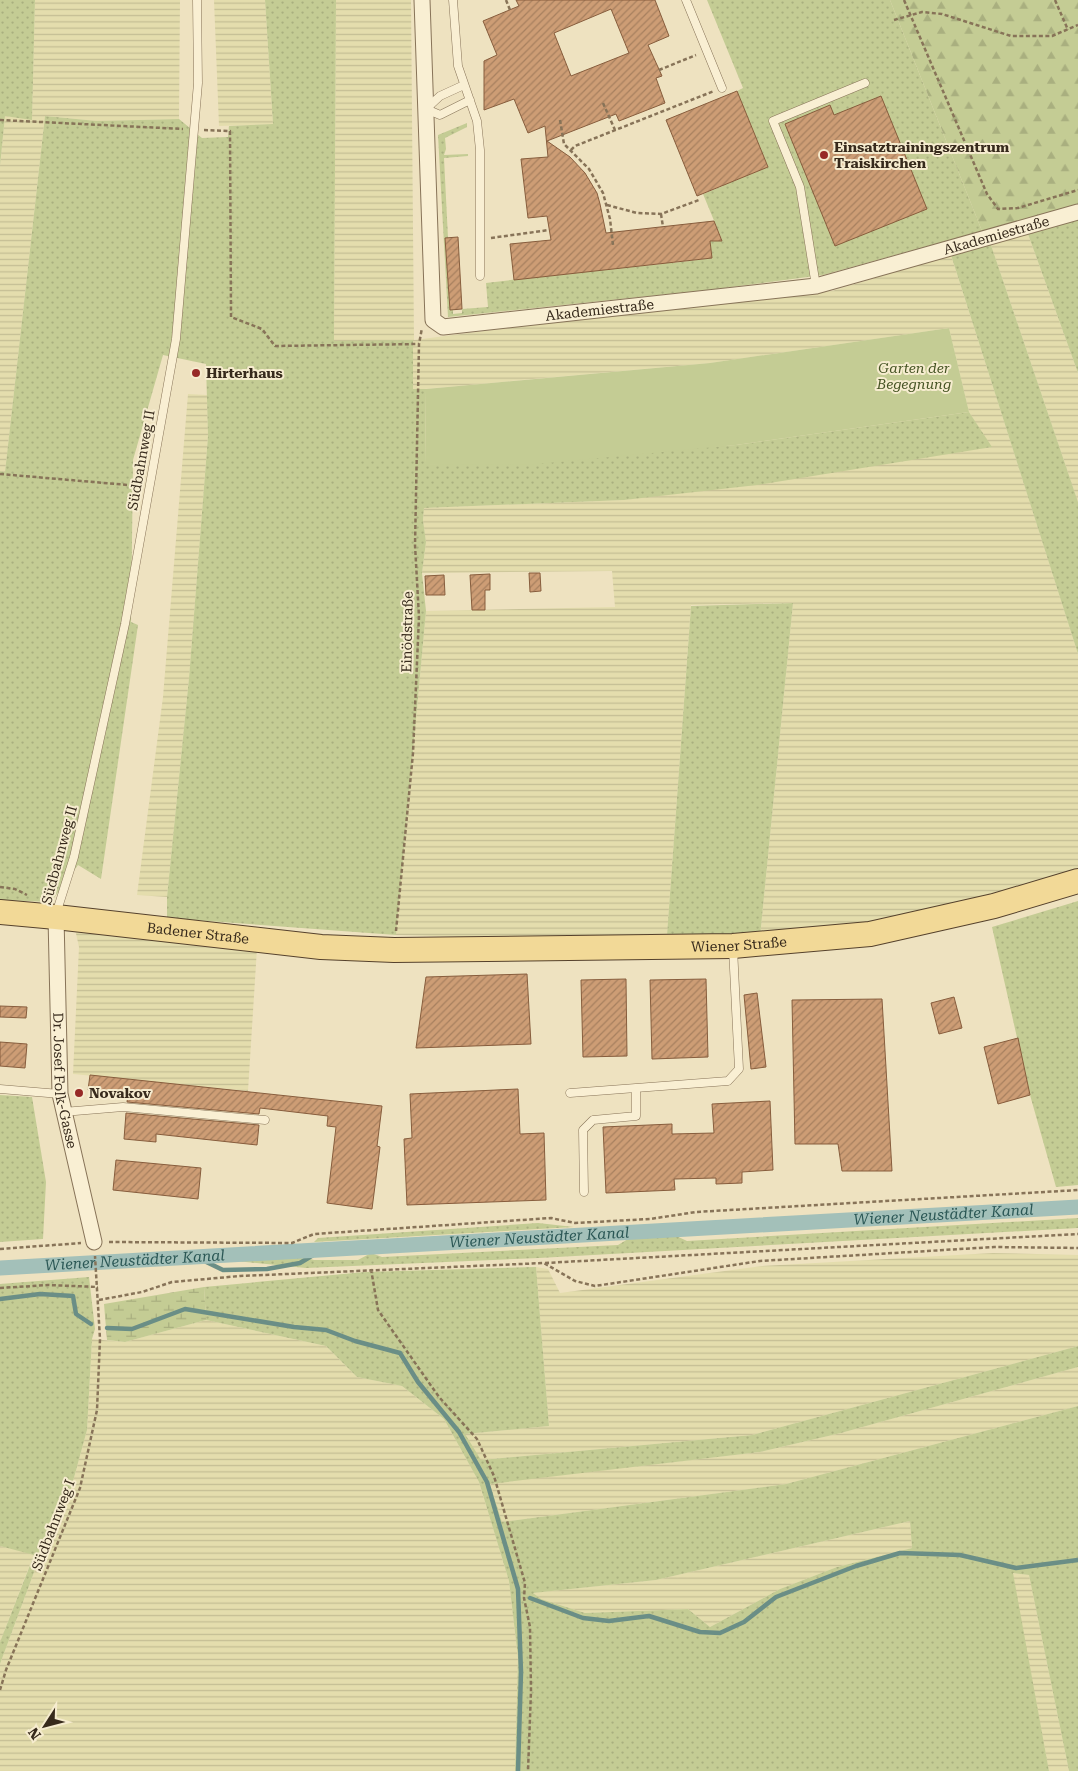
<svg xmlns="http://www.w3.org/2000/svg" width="1078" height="1771" font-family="'Roboto Serif',serif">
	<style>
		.farmland { fill: url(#farmland-rules) }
		.grass { fill: url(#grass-dots); fill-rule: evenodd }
		.forest { fill: url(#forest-firs) }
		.wetland { fill: url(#wetland-marsh) }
		.garden { fill: #c4cc94 }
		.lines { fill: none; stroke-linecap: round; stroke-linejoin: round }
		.stream { stroke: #6a8e86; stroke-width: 4.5 }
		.canal { stroke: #a3c0b9; stroke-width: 15 }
		.building { fill: url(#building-hatch); stroke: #875d3d; fill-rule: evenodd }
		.lane-casing { stroke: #877358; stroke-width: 9 }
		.street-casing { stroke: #877358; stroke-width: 17 }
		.primary-casing { stroke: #55412c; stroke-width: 26 }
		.path { stroke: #877358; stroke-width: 2.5; stroke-dasharray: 4 2.5; stroke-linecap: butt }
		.lane { stroke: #f9efd3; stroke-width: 8 }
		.street { stroke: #f9efd3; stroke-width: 15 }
		.primary { stroke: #f2d997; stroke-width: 24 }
		.poi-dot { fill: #972a27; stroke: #f6eccf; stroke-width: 2 }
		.labels { text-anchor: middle; stroke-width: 4; stroke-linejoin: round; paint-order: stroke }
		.poi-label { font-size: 14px; font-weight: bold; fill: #372a1c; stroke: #f6eccf; text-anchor: start }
		.street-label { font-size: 14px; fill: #372a1c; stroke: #f6eccf }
		.park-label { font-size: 14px; font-style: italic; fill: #455323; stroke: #f6eccf }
		.water-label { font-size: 15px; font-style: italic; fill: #2b5755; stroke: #f6eccf }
	</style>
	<defs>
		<pattern id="farmland-rules" width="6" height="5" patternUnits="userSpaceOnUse" patternTransform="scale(1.25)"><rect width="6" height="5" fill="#e4ddad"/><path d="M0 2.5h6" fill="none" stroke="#c4be94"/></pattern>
		<pattern id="grass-dots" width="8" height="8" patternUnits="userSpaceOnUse" patternTransform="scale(1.25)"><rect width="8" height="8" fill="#c4cc94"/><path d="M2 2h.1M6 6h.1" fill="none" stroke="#a9af7f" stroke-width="1.8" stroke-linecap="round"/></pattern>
		<pattern id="forest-firs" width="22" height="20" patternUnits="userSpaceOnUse" patternTransform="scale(1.25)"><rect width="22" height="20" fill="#c4cc94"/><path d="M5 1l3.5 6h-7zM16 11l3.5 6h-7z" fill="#a9af7f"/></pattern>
		<pattern id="wetland-marsh" width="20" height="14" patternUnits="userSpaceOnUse" patternTransform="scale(1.25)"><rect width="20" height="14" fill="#c4cc94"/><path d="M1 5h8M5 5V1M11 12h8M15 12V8" fill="none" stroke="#a9af7f"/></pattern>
		<pattern id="building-hatch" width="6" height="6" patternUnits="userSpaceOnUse" patternTransform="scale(1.25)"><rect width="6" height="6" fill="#cd9d75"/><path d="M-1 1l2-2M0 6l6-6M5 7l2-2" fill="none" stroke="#a7805f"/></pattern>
	</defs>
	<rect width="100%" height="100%" fill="#eee2c0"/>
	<path class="farmland" d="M35 0H180L179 119 97 121 45 116 5 472 0 471V166L5 116 32 119Z
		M214 0H265L273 124 219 126Z
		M336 0H411L414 340 633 312 832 291 951 255 1078 654V872L966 905 865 925 760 937 793 603 691 605 667 935 578 940 396 935 426 611 615 607 612 571 422 573 426 542 423 520 424 508 624 500 991 447 969 412 949 328 710 363 413 390 334 342Z
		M1028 234 1078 373V502L991 245Z
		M188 394 207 395 208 436 189 678 167 897 137 895 163 697Z
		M75 929 257 948 248 1091 73 1074 79 947Z
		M993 1253 1078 1255V1346L752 1435 480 1460 464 1434 549 1426 536 1267 548 1269 560 1293 762 1266Z
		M206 1320 326 1346 357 1377 402 1386 444 1419 479 1482 509 1581 518 1658 515 1771H0V1664L43 1548 69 1496 87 1430 92 1339 125 1342Z
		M1078 1367V1406L786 1484 502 1522 490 1483 760 1452 841 1433Z
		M910 1521 912 1548 837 1567 780 1589 710 1627 688 1609 585 1613 541 1599 532 1593 656 1580Z
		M0 1546 34 1554 0 1642Z
		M1012 1573 1029 1575 1069 1771H1049Z"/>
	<path class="grass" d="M0 0H35L32 120 5 116 0 166Z
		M265 0H336L334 341 413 340V389H426L425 465 736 445 969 412 992 447 757 485 624 500 424 508 423 520 426 542 422 573 426 611 396 935 167 918V897L189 678 208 436 206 364 163 355 133 460 131 622 138 625 101 879 78 865 51 902 0 900V471L5 472 45 116 97 121 179 119 202 138 228 137 229 126 273 124Z
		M707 0H890L982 231 823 275 716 289 448 317 438 135 467 123V127L445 138 446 149 444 155 468 154V156L444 158 448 238H445L450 309 453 310V314L462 313V309L488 307 486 283 553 275 621 262 622 268 661 264 672 257 673 263 712 258 710 241 722 240 703 194 723 186 721 180 731 176 734 181 768 167 737 91 743 88Z
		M1078 219V373L1028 234Z
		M991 245 1078 502V654L951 255Z
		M793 603 760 937 696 934 667 935 691 606Z
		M1078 901V1185L1056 1187 1030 1095 992 927Z
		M0 1095 32 1097 46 1182 43 1239 0 1242Z
		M1078 1218V1228L539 1258 306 1268 225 1260 297 1255 314 1260H358L371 1253 382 1257 618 1245 633 1236 670 1233 687 1241Z
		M538 1223 574 1227 314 1242 318 1238Z
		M536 1267 549 1426 465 1434 481 1460 752 1435 1078 1346V1367L841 1433 760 1452 490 1484 502 1522 786 1484 1078 1406V1771H1069L1029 1575 1013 1573 1049 1771H515L518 1658 509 1581 479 1482 444 1419 402 1386 357 1377 326 1346 206 1320 204 1287 365 1272ZM910 1521 912 1548 837 1567 780 1589 710 1627 688 1609 585 1613 541 1599 533 1593 656 1580Z
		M89 1277 95 1329 92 1339 87 1430 69 1496 43 1548 0 1664V1642L34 1555 0 1546V1284Z"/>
	<path class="forest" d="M890 0H1078V204L982 231Z"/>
	<path class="wetland" d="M204 1287 206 1320 125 1342 107 1340 104 1304Z"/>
	<path class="garden" d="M949 328 969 412 736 445 537 464 425 465 426 389 710 363Z"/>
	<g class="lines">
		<path class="stream" d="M196 1257 223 1270 267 1269 300 1263 323 1249
			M0 1299 40 1294 73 1296 76 1314 91 1324
			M107 1328 132 1329 185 1309 294 1327 326 1330 355 1341 400 1353 418 1382 459 1432 487 1482 518 1589 521 1672 518 1771
			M530 1598 583 1618 609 1621 649 1616 700 1632 720 1633 744 1622 776 1597 856 1566 900 1553 960 1555 1016 1568 1078 1560"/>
		<path class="canal" id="s1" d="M0 1268 1078 1207"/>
	</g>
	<path class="building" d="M516 0H655L669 36 648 45 662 76 656 78 665 103 619 121 616 114 547 141 570 157 585 173 597 193 600 204 606 233 714 221 722 241H710L712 258 514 280 510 244 551 240 547 216 528 218 521 159 548 157 545 126 528 133 514 99 484 110V61L497 55 483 21 519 6ZM611 9 629 53 571 76 554 33Z
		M737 91 768 167 697 196 666 120Z
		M881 96 927 209 835 246 785 124 830 105 834 115Z
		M458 237 462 309 450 310 445 238Z
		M529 573H540L541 591 530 592Z
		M490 574V590H485V610H472L470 575Z
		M444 575 445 595H426L425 576Z
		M527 974 531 1044 416 1048 426 977Z
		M626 979 627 1056 583 1057 581 980Z
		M706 979 708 1057 652 1059 650 980Z
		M757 993 766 1067 751 1069 744 995Z
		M954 997 962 1028 939 1034 931 1003Z
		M882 999 892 1171H842L838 1144H795L792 1000Z
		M0 1006 27 1007 26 1018 0 1017Z
		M1018 1038 1030 1095 998 1104 984 1047Z
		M0 1042 27 1044 25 1068 0 1066Z
		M90 1075 382 1106 377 1146 380 1147 372 1209 327 1203 336 1127 327 1126 328 1116 260 1108 259 1114 127 1102 128 1095 88 1090Z
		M518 1089 520 1134 544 1133 546 1200 407 1205 404 1139 412 1138 410 1094Z
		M770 1101 773 1170 742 1172V1183L716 1184V1178L674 1179 675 1190 606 1193 603 1127 672 1124V1134L714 1133 712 1104Z
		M126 1113 259 1125 257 1145 156 1134V1142L124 1139Z
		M116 1160 201 1168 198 1199 113 1190Z"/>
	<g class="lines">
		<g class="lane-casing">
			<path id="lane" d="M453 0 458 66 477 121 480 150V276
				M686 0 722 88
				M464 85 440 96 426 109 440 115 470 100
				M816 286 800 187 773 121 865 83
				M56 914 74 857 125 624 176 339 198 83 197 0
				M0 1089 60 1094
				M570 1093 728 1081 739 1069 733 948
				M63 1112 123 1107 265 1120
				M584 1192 583 1130 593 1120 636 1116V1088"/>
		</g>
		<g class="street-casing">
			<g id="street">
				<path id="s2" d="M422 0 433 320 443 327 816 286 1078 212"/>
				<path id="s3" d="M56 917 60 1094 94 1242"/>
			</g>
		</g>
		<g class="primary-casing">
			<g id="primary">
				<path id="s4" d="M0 912 56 917 321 947 394 950 733 946 870 934 994 906 1078 881"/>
			</g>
		</g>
		<path class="path" d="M506 0 510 10
			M904 0 987 194 998 209 1018 208 1078 190
			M1055 0 1068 30
			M894 20 922 12 942 14 1011 36H1052L1078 25
			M659 70 696 55
			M603 103 615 130
			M0 120 183 129
			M560 120 564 144 589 169 603 193 610 219 613 245
			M204 130 230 131 231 317 262 329 275 346 419 344
			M571 150 575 146 714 91
			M607 205 637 213 661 214 699 200
			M661 214 663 227
			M491 238 549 230
			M0 474 140 486
			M0 887 15 889 27 895
			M396 931 413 753 419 617 415 545 419 344 422 328
			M109 1242 292 1243 314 1234 551 1218 575 1223 650 1219 696 1212 1078 1190
			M0 1249 81 1243
			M545 1263 1078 1234
			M371 1269 378 1310 439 1397 477 1439 494 1476 525 1583 524 1598 530 1627 531 1691 528 1771
			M0 1288 48 1285 98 1287
			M99 1300 142 1292 172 1282 240 1276 544 1263 575 1281 595 1286 760 1261 994 1247 1078 1248
			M0 1690 6 1670 80 1488 97 1410 100 1339 95 1256"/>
		<use href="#lane" class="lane"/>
		<use href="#street" class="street"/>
		<use href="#primary" class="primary"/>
	</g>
	<g class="poi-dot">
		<circle cx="824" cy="155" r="5"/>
		<circle cx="196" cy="373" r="5"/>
		<circle cx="79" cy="1093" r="5"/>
	</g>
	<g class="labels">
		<g class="poi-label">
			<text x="834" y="152">Einsatztrainingszentrum<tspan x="834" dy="16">Traiskirchen</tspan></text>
			<text x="206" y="378">Hirterhaus</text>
			<text x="89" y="1098">Novakov</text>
		</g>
		<g class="street-label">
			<text dy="5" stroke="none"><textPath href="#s2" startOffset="895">Akademiestraße</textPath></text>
			<text dy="5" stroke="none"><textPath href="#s2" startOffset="490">Akademiestraße</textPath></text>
			<text transform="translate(141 460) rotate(-80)" y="5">Südbahnweg II</text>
			<text transform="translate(407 632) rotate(-89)" y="5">Einödstraße</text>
			<text transform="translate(59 855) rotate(-75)" y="5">Südbahnweg II</text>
			<text dy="5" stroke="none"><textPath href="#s4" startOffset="199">Badener Straße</textPath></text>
			<text dy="5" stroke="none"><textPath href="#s4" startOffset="741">Wiener Straße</textPath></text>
			<text dy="5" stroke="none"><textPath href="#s3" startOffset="164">Dr. Josef Folk-Gasse</textPath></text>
			<text transform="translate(53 1525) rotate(-69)" y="5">Südbahnweg I</text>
		</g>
		<g class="park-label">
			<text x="914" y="373">Garten der<tspan x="914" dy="16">Begegnung</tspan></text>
		</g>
		<g class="water-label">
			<text dy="5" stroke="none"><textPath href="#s1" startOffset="945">Wiener Neustädter Kanal</textPath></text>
			<text dy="5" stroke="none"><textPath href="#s1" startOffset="540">Wiener Neustädter Kanal</textPath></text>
			<text dy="5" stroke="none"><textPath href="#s1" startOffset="135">Wiener Neustädter Kanal</textPath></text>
		</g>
	</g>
	<g transform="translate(45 1726) rotate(234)" stroke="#f6eccf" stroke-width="4" paint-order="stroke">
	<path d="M0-4L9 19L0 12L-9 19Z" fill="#372a1c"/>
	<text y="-8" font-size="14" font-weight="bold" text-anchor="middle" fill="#372a1c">N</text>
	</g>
</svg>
